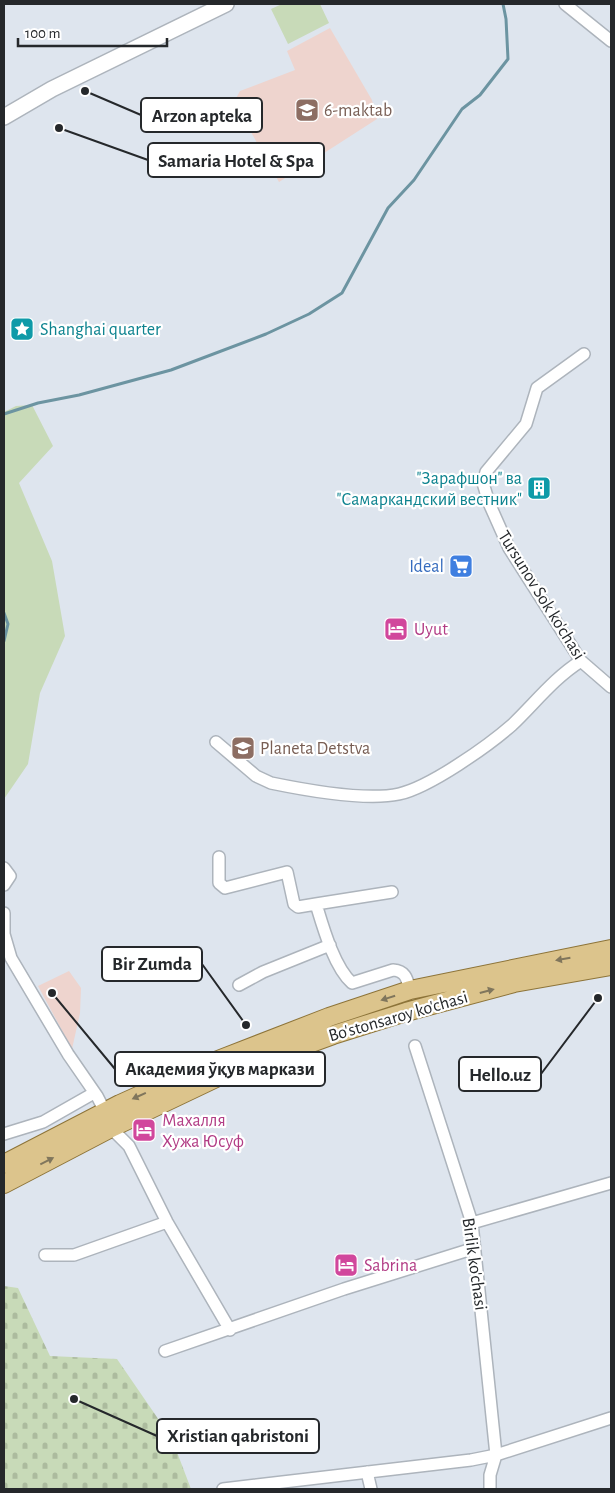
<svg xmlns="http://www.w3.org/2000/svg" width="615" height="1493" font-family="'Alegreya Sans',sans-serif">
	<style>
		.education { fill: #eed4ce }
		.grass { fill: #c8dab8 }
		.cemetery { fill: url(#cemetery-stones) }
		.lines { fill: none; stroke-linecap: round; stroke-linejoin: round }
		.stream { stroke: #6c94a1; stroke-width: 3 }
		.street-casing { stroke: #adb4bc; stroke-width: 14 }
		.secondary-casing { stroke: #adb4bc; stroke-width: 18 }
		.primary-casing { stroke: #8d7439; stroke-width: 20 }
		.street { stroke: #fff; stroke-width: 11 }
		.secondary { stroke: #fff; stroke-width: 15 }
		.primary { stroke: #dcc48c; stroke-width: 18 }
		.oneway { fill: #80765c }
		.labels { text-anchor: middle; stroke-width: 4.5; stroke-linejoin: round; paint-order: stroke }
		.education-label { font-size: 18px; fill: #785e54; stroke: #fff; text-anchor: start }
		.culture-label { font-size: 18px; fill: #0d838f; stroke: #fff; text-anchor: start }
		.shop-label { font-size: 18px; fill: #366cbe; stroke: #fff; text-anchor: end }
		.street-label { font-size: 18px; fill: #25282b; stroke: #fff }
		.hotel-label { font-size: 18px; fill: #b23c85; stroke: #fff; text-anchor: start }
		.leader { fill: none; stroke: #25282b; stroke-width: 2 }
		.callout-dot { fill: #25282b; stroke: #fff; stroke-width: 2 }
		.callout { fill: #fff; stroke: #25282b; stroke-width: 2 }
		.callout-label { font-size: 19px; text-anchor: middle; font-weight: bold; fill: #25282b }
	</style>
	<defs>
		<pattern id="cemetery-stones" width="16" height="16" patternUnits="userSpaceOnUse" patternTransform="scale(1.25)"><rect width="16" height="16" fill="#c8dab8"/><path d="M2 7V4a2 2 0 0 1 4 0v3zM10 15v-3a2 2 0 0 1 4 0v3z" fill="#acbb9e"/></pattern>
	</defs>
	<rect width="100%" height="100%" fill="#dee5ee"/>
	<path class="education" d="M330 28 372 100 377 119 279 182 234 102 240 91 295 70 287 51Z
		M69 971 81 988 80 1013 72 1049 38 986Z"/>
	<path class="grass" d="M282 4H320L329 23 288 44 271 9Z
		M32 405 53 446 19 483 52 561 65 636 40 693 28 764 4 799V412L16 406Z"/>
	<path class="cemetery" d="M4 1286 18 1288 50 1356 117 1359 172 1439 191 1489H4Z"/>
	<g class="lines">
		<path class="stream" d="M4 414 38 403 79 395 171 370 266 334 309 314 342 293 388 208 414 180 462 109 480 95 508 59 506 19 503 4
			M4 613 8 624 4 641"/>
		<g class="street-casing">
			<path id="street" d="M565 4 611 41
				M584 354 537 388 526 424 486 472 483 483 489 503 509 548 581 661 611 687
				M216 742 256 776 271 783C305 790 367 801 399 794 430 787 488 746 512 725 535 703 554 678 581 661
				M219 857V883L225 888 287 872 294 904 298 907 316 904C323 927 334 967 352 983L393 970C406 971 407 979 410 990
				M4 868 10 876 4 885
				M316 904 392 892
				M4 913V934L11 958 68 1054 97 1096 116 1133 129 1146 167 1222 230 1330
				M239 985 263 972 330 945
				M415 1046 472 1223 496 1455 490 1475V1489
				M4 1134 43 1122 94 1093
				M472 1223 611 1183
				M45 1255H74L167 1222
				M165 1351 344 1289 475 1248
				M367 1472 371 1489
				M223 1489 471 1460 496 1455 611 1418"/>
		</g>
		<g class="secondary-casing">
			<path id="secondary" d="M4 117 52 89 226 4"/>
		</g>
		<g class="primary-casing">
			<path id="primary" d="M4 1164 120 1104 213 1062 329 1017 410 990 611 949
				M4 1184 113 1127 218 1077 333 1035 406 1012 514 983 611 966"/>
		</g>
		<use href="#street" class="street"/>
		<use href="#secondary" class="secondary"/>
		<use href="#primary" class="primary"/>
	</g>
	<defs><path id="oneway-solid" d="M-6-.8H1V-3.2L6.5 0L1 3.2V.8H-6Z" transform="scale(1.25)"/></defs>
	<g class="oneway">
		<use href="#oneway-solid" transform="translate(563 959) rotate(170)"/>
		<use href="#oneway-solid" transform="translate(487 991) rotate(-15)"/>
		<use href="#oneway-solid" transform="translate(388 998) rotate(162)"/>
		<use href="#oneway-solid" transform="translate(139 1096) rotate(156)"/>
		<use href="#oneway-solid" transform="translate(47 1161) rotate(-27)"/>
	</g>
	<defs>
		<g id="school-square" transform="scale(1.25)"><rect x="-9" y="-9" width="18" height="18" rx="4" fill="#8d6e63" stroke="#fff"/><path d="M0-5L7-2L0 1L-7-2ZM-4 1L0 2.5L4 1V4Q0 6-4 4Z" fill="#fff"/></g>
		<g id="sight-square" transform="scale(1.25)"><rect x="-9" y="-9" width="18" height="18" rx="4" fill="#0f9aa8" stroke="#fff"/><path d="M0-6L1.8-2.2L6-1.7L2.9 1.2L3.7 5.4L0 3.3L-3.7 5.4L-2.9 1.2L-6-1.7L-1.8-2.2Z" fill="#fff"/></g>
		<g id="building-square" transform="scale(1.25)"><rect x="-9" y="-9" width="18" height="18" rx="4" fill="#0f9aa8" stroke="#fff"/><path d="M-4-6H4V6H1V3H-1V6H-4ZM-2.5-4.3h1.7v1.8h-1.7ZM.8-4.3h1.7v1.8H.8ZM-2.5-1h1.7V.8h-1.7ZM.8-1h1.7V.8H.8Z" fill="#fff"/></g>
		<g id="supermarket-square" transform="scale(1.25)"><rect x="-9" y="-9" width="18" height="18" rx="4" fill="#3f7fe0" stroke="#fff"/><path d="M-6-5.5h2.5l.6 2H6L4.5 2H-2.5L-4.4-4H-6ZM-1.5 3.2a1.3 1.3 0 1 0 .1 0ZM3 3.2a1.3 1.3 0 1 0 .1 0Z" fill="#fff"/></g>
		<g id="hotel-square" transform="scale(1.25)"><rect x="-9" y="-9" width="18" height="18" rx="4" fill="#d1479c" stroke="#fff"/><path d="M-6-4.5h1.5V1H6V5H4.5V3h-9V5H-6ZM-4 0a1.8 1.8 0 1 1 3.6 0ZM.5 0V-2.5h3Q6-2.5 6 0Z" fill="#fff"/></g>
	</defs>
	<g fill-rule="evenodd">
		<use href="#school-square" x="307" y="110"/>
		<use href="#sight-square" x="22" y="329"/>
		<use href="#building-square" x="539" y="488"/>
		<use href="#supermarket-square" x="461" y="566"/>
		<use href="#hotel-square" x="396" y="629"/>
		<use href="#school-square" x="243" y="748"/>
		<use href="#hotel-square" x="144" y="1130"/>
		<use href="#hotel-square" x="346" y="1265"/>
	</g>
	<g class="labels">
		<g class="education-label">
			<text x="324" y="116">6-maktab</text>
			<text x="260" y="754">Planeta Detstva</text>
		</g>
		<g class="culture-label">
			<text x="40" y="335">Shanghai quarter</text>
			<text x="522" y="484" text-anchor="end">"Зарафшон" ва<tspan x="522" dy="21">"Самаркандский вестник"</tspan></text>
		</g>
		<g class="shop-label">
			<text x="444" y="572">Ideal</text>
		</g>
		<g class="street-label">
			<text transform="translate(542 595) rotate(58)" y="6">Tursunov Sok ko'chasi</text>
			<text transform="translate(398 1016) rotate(-16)" y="6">Bo'stonsaroy ko'chasi</text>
			<text transform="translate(475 1264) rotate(82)" y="6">Birlik ko'chasi</text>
		</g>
		<g class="hotel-label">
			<text x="414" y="635">Uyut</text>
			<text x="162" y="1126">Махалля<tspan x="162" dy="21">Хужа Юсуф</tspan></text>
			<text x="364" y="1271">Sabrina</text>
		</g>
	</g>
	<path class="leader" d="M85 91L141 115M59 128L148 160M246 1025L202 964M52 993L115 1069M598 998L541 1074M74 1399L157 1436"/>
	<g class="callout-dot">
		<circle cx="85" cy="91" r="5"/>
		<circle cx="59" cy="128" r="5"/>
		<circle cx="246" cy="1025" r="5"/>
		<circle cx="52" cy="993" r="5"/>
		<circle cx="598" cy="998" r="5"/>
		<circle cx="74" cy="1399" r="5"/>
	</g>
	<g class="callout">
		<rect x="141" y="98" width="121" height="34" rx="5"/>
		<rect x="148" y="143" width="176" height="34" rx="5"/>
		<rect x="102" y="947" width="100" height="34" rx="5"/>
		<rect x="115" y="1052" width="210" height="34" rx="5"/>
		<rect x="459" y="1057" width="82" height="34" rx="5"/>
		<rect x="157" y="1419" width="162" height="34" rx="5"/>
	</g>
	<g class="callout-label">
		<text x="202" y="122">Arzon apteka</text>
		<text x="236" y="167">Samaria Hotel &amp; Spa</text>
		<text x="152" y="970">Bir Zumda</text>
		<text x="220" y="1075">Академия ўқув маркази</text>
		<text x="500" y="1081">Hello.uz</text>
		<text x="238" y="1442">Xristian qabristoni</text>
	</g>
	<rect width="615" height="1493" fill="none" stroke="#25282b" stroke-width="10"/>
	<path d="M18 38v8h149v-8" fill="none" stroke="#25282b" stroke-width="2.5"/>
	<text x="25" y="38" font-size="15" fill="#25282b" stroke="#ffffff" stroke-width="4" paint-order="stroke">100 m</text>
</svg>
